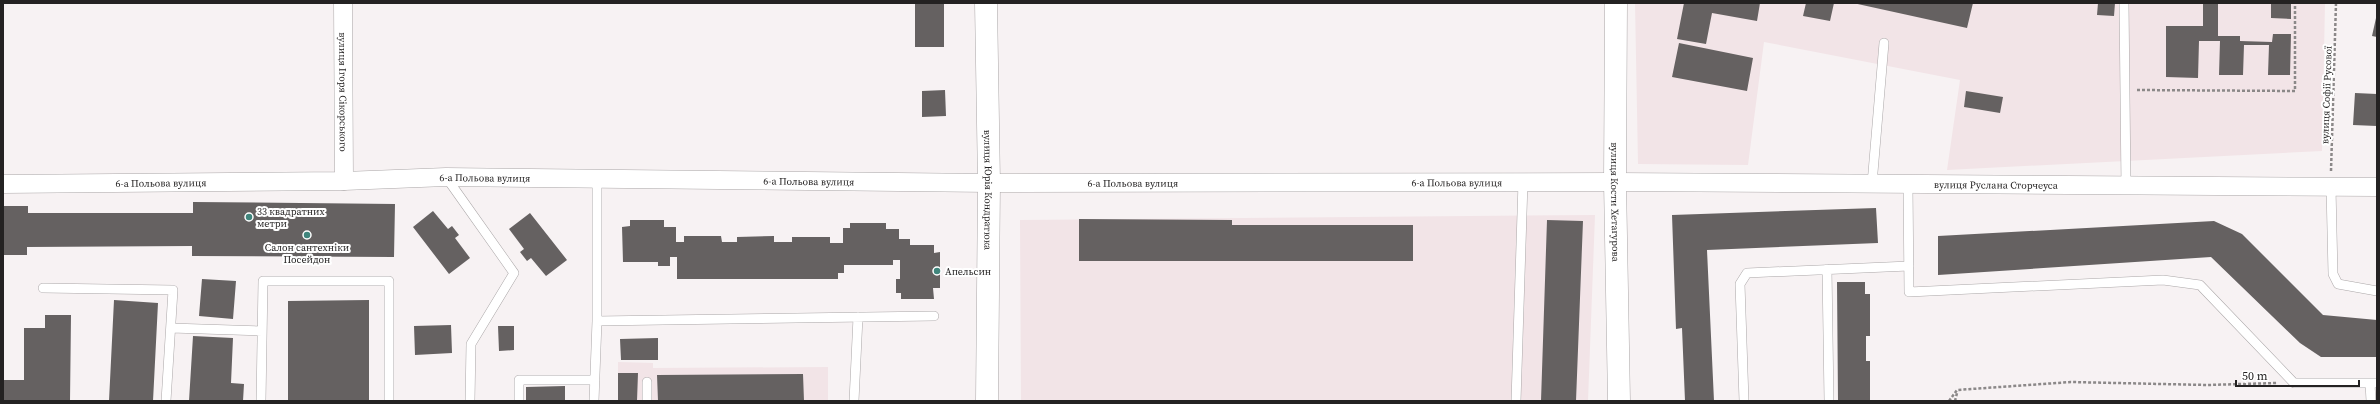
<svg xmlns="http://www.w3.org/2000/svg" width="2380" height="404" font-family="'Source Serif 4',serif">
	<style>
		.built { fill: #f2e4e7 }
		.building { fill: #656161 }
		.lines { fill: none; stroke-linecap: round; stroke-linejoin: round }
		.lane-casing { stroke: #aba7a8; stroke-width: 10 }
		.street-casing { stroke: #aba7a8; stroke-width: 19 }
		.secondary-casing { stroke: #aba7a8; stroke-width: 23 }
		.path { stroke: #8b8888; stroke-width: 2.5; stroke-dasharray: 3 2; stroke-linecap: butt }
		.lane { stroke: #fff; stroke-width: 9 }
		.street { stroke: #fff; stroke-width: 18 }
		.secondary { stroke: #fff; stroke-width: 22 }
		.poi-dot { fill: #40857c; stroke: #fff; stroke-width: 1.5 }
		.labels { text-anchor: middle; stroke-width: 4; stroke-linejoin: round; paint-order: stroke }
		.street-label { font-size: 10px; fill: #242222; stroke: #fff }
		.poi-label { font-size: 10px; fill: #242222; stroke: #fff; text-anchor: start }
	</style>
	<rect width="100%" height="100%" fill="#f7f2f3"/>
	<path class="built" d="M1635 3H2325L2322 151 1947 170 1960 80 1764 42 1748 165 1638 164Z
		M1595 215 1588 401H1021L1020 220Z
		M618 362 653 363V368L828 367V401H618Z"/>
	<path class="building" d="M915 3H944V47H915Z
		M1684 3H1760L1757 21 1712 13 1706 44 1677 39Z
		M1806 3H1834L1830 21 1803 16Z
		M1853 3H1973L1967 28Z
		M2098 3H2115L2114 16 2097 15Z
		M2203 3H2218V36H2240V41L2272 42 2273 34H2291L2290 75H2268L2269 45H2244L2243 75H2219L2220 41H2199L2198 78 2166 77V26H2203Z
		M2271 3H2291V19L2271 18Z
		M2376 18H2377V37L2372 36Z
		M1679 43 1753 58 1747 91 1672 77Z
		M945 90 946 116 922 117V91Z
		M1966 91 2003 97 2000 113 1964 107Z
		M2355 93 2377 94V126L2353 125Z
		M193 202 395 204 394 257 192 256V246L27 247V255H4V206H28V213H193Z
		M1876 208 1878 243 1707 250 1714 401H1685L1682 328 1676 329 1672 215Z
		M433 211 448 229 452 226 459 235 455 238 470 258 449 274 413 227Z
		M530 213 567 260 546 276 531 258 527 261 520 252 524 249 509 229Z
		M1079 219 1232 220V225H1413V261H1079Z
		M630 220H664V227H676V242H684V236H721L722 242H737V237L774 236V242H792V237H830V243H843V228H850V223H886V229H899V239H910V245H934V253L940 252V288H933L934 299H901V293H896V279H900V260H893V265H844V273H838V279H677V257H670V266H658V262H623L622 227 630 226Z
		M1547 220 1583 221 1576 401H1541Z
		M2214 221 2242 234 2323 315 2377 320V357H2321L2300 343 2211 257 1938 275V236Z
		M202 279 236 281 233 319 199 316Z
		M1837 282H1865V294H1870V336H1866V361H1870V401H1838Z
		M114 300 158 303 153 401H109Z
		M369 300V401H288V301Z
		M45 315H71L70 401H3V380H24V328H45Z
		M451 325 452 353 415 355 414 326Z
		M498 326H514V350L499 351Z
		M193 336 233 338 231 383 244 384 243 401H189Z
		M658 338V360H621L620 339Z
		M618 373H638L637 401H618Z
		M803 374 804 401H658L657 375Z
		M565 386V401H526V387Z"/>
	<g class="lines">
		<g class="lane-casing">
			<path id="lane" d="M2124 3 2126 187
				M446 177 514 273 471 344 470 401
				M597 178V321L934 316
				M1872 184 1884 43
				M1908 185 1909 292 2163 280 2200 285 2294 383H2377
				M2331 188 2333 274 2338 284 2377 291
				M1827 269 1829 401
				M43 288 173 290 166 401
				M171 328 262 331
				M647 382V401
				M2370 383 2371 401
				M261 401 263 281H389V401
				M519 401V380H595
				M594 401 597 321
				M854 401 858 317
				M1516 401 1523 182
				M1744 401 1740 284 1747 273 1909 266"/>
		</g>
		<g class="street-casing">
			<g id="street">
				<path id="s1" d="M343 3 344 181"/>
				<path id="s2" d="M3 184 344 181 446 177 989 183 1615 182 2377 187"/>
			</g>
		</g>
		<g class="secondary-casing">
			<g id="secondary">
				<path id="s3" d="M986 3 989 183 987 401"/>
				<path id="s4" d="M1616 3 1615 182 1619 401"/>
			</g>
		</g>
		<path class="path" d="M2137 90 2295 91V3
			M2331 171 2336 3
			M1949 401 1957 390 2071 382 2207 385 2277 383
			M1955 401 1957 393"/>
		<use href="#lane" class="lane"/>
		<use href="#street" class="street"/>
		<use href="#secondary" class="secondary"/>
	</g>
	<g class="poi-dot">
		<circle cx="249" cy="217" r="4"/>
		<circle cx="307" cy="235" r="4"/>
		<circle cx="937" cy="271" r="4"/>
	</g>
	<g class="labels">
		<g class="street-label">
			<text dy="4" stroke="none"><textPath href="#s1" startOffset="89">вулиця Ігоря Сікорського</textPath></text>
			<text transform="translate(2326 95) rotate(-88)" y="4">вулиця Софії Русової</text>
			<text dy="4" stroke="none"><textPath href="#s2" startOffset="482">6-а Польова вулиця</textPath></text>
			<text dy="4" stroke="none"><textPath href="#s2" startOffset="806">6-а Польова вулиця</textPath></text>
			<text dy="4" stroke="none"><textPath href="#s2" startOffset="158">6-а Польова вулиця</textPath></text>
			<text dy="4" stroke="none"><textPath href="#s2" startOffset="1130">6-а Польова вулиця</textPath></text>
			<text dy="4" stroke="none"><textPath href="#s2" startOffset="1454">6-а Польова вулиця</textPath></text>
			<text dy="4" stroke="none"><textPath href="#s2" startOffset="1993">вулиця Руслана Сторчеуса</textPath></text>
			<text dy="4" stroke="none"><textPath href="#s3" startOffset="187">вулиця Юрія Кондратюка</textPath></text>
			<text dy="4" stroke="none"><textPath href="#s4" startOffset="199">вулиця Кости Хетагурова</textPath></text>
		</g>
		<g class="poi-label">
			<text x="257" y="215">33 квадратних<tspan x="257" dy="12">метри</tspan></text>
			<text x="307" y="251" text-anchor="middle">Салон сантехніки<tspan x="307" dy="12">Посейдон</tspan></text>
			<text x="945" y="275">Апельсин</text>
		</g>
	</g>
	<rect width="2380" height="404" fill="none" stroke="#242222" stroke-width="8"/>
	<path d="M2236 380v6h123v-6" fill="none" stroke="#242222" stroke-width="2"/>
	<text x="2242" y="380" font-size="12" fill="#242222" stroke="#ffffff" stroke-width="3" paint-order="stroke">50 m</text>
</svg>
